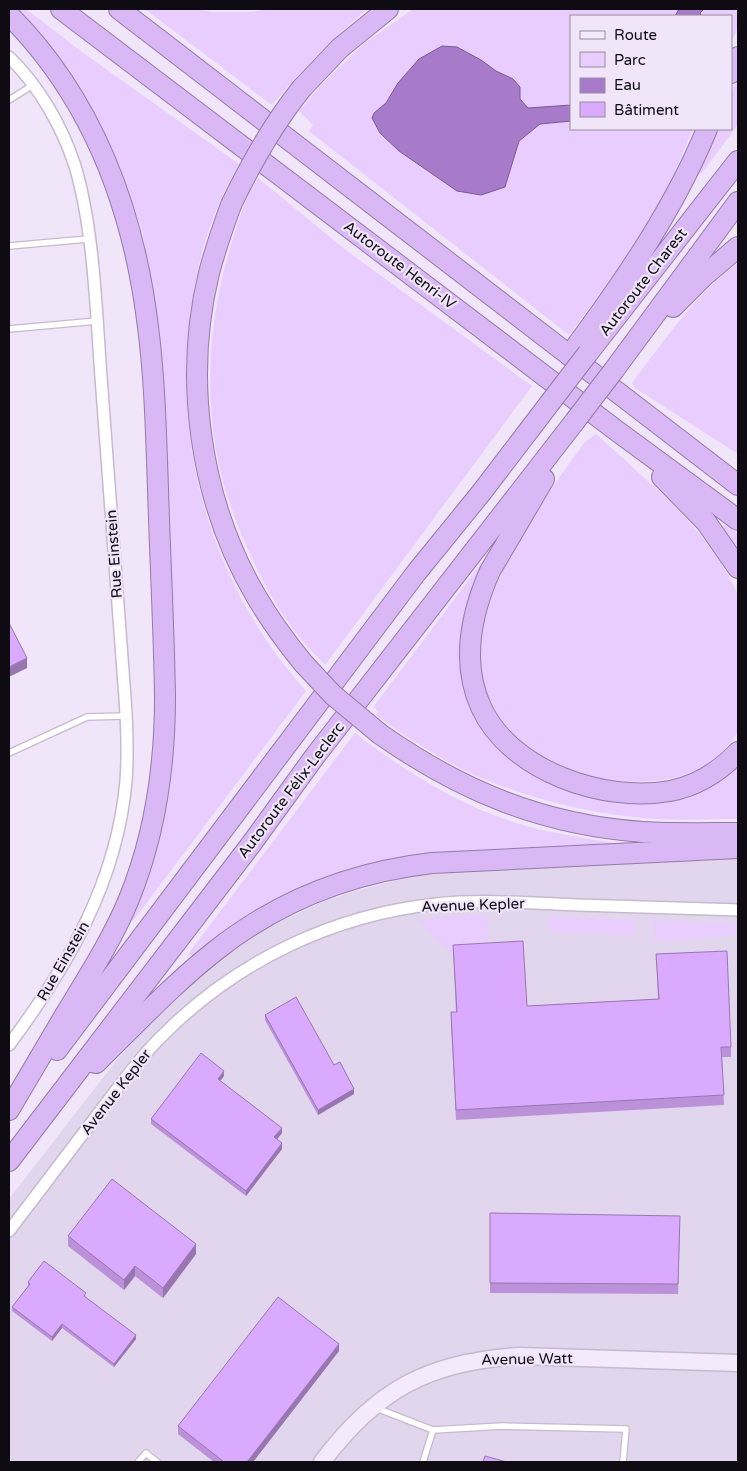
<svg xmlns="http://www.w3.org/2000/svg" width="747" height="1471" font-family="'Varela Round',sans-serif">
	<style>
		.built { fill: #e2d5ee }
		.green { fill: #e8cdfe }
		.water { fill: #a87bca; stroke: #7a5993 }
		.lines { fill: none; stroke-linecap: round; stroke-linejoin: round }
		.lane-casing { stroke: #c5bace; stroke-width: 8 }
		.street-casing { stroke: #c5bace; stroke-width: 14 }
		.secondary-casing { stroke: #c5bace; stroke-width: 19 }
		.highway-casing { stroke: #937ba6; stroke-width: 22 }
		.lane { stroke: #fff; stroke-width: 5.5 }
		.street { stroke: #fff; stroke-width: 11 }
		.secondary { stroke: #f4eafc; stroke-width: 16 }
		.highway { stroke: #dab8f5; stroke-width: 20 }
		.highway-bridge-casing { stroke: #937ba6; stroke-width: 22; stroke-linecap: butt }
		.highway-bridge { stroke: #dab8f5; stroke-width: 20 }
		.wall { fill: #bb92da }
		.shaded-wall { fill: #9877b1 }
		.building { fill: #d9aafd; stroke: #9877b1 }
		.labels { text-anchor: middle; stroke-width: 4.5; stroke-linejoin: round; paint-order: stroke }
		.street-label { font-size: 15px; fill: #0f0b12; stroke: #f0e5f9 }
	</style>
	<rect width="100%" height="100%" fill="#f0e5f9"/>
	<path class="built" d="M738 857V1462H9V1199L116 1061 158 1015 217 962 267 928 322 902 355 891 414 876 531 866Z"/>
	<path class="green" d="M16 9H26L82 52 239 164C226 187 215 211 207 236 199 260 194 285 191 310 171 447 213 588 306 691L133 921 129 918 167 795 174 749 173 698 159 353 143 234 118 163 86 100 60 61 30 22Z
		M145 9H194L212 12H251L269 9H367C331 40 303 69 272 105Z
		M413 9H738V28L731 43V16H571V129H693C686 145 679 162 672 178 644 234 606 286 569 335L309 131 313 125 299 111 324 82 365 43Z
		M738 77V125L701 174 697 170 717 129H731V94Z
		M258 178 347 251 532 386 325 665C293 634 269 597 251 556 240 533 231 509 224 485 203 410 207 326 229 252 236 227 244 201 258 178Z
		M738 263V454L635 388 632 383C664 341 695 295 738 263Z
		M596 434C648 482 709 529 738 595V733C728 746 717 759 703 767 626 808 485 761 481 664 477 587 542 501 585 442Z
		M726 524 738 534V555L721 528Z
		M489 553 473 598 482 726 614 799 738 762V819C707 819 674 821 643 818 580 813 502 792 447 761 422 747 399 732 376 715L378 712 374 706Z
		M355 733C407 773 466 810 530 827 557 834 585 838 613 843V849L547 847 477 850 426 853 371 863 318 882 195 958 189 953Z
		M487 915 489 953 453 955 417 920 451 916Z
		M548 917 635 920V935L550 932Z
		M654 921 735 923V935L656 941 655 939Z"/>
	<path class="water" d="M679 9H704L700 13 701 16H675Z
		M442 46 457 47 481 60 496 71 513 79 520 87V99L528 108 571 105V121L540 124 519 141 505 187 481 195 457 191 399 151 380 133 372 118 374 113 386 103 398 83 419 59Z"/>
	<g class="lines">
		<g class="lane-casing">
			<path id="lane" d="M9 100 33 85
				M9 246 88 239
				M9 329 97 321
				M9 753 87 717 126 716
				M376 1408 433 1430 423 1462
				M433 1430 502 1426 626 1429 623 1462
				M138 1462 146 1453 157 1462"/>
		</g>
		<g class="street-casing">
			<path id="street" d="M9 57C39 86 62 126 75 166 94 230 96 310 101 377 109 484 117 591 125 698 127 726 128 754 126 781 117 882 68 966 9 1045
				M9 1231C39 1192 68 1153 98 1114 119 1087 139 1058 164 1034 237 961 333 915 436 904 483 899 531 903 578 905 632 907 685 908 738 910"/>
		</g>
		<g class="secondary-casing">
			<path id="secondary" d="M322 1462C376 1390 429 1361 520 1356L738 1363"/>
		</g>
		<g class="highway-casing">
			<path id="highway" d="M61 9 617 431 738 520
				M119 9 738 485
				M9 15C93 99 134 211 148 327 155 381 156 435 158 489 160 559 164 628 165 697 165 766 155 835 129 899 112 940 88 977 65 1015 46 1047 27 1079 9 1110
				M731 73 738 57
				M302 88 340 48 388 9
				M231 205C223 227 215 250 209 273 183 380 200 501 256 596 270 620 286 642 304 664
				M673 307 705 275 738 247
				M577 345C627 277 675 207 707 129
				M588 353 738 161
				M614 370 738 202
				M662 477 706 522 738 568
				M544 479 490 571C471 614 461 663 481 707 510 771 604 803 670 791 696 786 720 771 738 752
				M380 734C461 791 543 825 643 832 675 834 707 833 738 833
				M57 1050 416 573 481 493 549 404
				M96 1063C135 1025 172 985 215 951 278 901 353 872 432 863L738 848
				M9 1161 252 843 315 756 575 421"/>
		</g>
		<use href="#lane" class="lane"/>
		<use href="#street" class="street"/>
		<use href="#secondary" class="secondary"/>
		<use href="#highway" class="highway"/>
		<g class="highway-bridge-casing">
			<path id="highway-bridge" d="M231 205C251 163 273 124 302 88
				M549 404 588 353
				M575 421 614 370
				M304 664 333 695 380 734"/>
		</g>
		<use href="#highway-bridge" class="highway-bridge"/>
	</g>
	<path class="wall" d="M453 945 527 1006 658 999 656 954 731 1047V1057H722L724 1105 456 1120 451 1023V1012H456Z
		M265 1015 334 1065 354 1094 318 1115 265 1020Z
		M224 1076 220 1081 282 1133 277 1139 282 1149 246 1196 151 1124V1119Z
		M490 1213 680 1226 678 1294 490 1293Z
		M68 1236 196 1254 163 1298 135 1276 124 1290 68 1246Z
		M28 1282 86 1296 85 1297 136 1339 114 1367 62 1328 52 1341 12 1311V1307L28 1286Z
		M339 1351 253 1462H214L178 1434V1426Z"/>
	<path class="shaded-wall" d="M27 658V668L9 677V667Z
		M224 1071V1076L218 1084V1079Z
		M354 1089V1094L318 1115V1110Z
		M282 1128V1133L274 1143V1137Z
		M282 1143V1149L246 1196V1191Z
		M196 1244V1254L163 1298V1288Z
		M135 1266V1276L124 1290V1280Z
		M62 1324V1328L52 1341V1337Z
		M136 1335V1339L114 1367V1364Z
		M339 1344V1351L253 1462H247Z"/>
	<path class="building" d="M9 623 27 658 9 667Z
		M523 941 527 1006 659 999 656 954 727 951 731 1047H721L724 1095 456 1110 451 1012H457L453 945Z
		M296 997 334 1065 340 1062 354 1089 318 1110 265 1015Z
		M201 1053 224 1071 218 1079 282 1128 274 1137 282 1143 246 1191 151 1119Z
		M112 1179 196 1244 163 1288 135 1266 124 1280 68 1236Z
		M490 1213 680 1216 678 1284 490 1283Z
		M44 1261 86 1293 84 1296 136 1335 114 1364 62 1324 52 1337 12 1307 30 1284 28 1282Z
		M278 1297 339 1344 247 1462H224L178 1426Z
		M485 1456 507 1462H483Z"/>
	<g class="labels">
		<g class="street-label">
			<text transform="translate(400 265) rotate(37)" y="5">Autoroute Henri-IV</text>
			<text transform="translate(643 282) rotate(-52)" y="5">Autoroute Charest</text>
			<text transform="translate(114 554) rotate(-94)" y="5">Rue Einstein</text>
			<text transform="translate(291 790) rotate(-53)" y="5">Autoroute Félix-Leclerc</text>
			<text transform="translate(473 905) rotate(-2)" y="5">Avenue Kepler</text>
			<text transform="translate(63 961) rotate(-60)" y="5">Rue Einstein</text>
			<text transform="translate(116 1092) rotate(-52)" y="5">Avenue Kepler</text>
			<text transform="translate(527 1359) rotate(-1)" y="5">Avenue Watt</text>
		</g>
	</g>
	<rect width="747" height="1471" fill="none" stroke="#0f0b12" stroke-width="20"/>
	<rect x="570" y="15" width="162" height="115" fill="#f0e5f9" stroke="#968e9d"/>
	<rect x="580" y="31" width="25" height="8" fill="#f4eafc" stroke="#968e9d"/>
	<text x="614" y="40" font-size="15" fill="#0f0b12">Route</text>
	<rect x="580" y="52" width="25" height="15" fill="#e8cdfe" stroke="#968e9d"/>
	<text x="614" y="65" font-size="15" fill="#0f0b12">Parc</text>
	<rect x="580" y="78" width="25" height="15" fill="#a87bca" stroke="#968e9d"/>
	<text x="614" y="90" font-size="15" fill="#0f0b12">Eau</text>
	<rect x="580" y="102" width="25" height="15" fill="#d9aafd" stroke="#968e9d"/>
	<text x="614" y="115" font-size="15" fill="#0f0b12">Bâtiment</text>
</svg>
